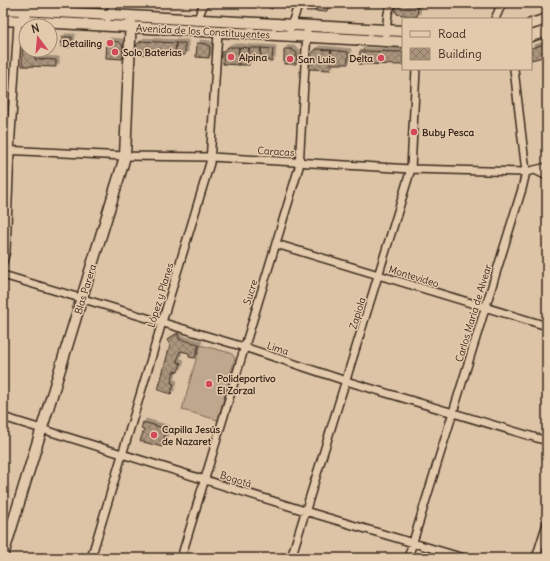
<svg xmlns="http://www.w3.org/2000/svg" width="550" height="561" font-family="Delius,sans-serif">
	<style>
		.pitch { fill: #bfa78d; stroke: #7d6856 }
		.building { fill: url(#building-cross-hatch); stroke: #3b2a1e; filter: url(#shadow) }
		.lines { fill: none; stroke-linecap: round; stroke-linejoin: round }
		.street-casing { stroke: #3b2a1e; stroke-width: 10 }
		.secondary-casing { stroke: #3b2a1e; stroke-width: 13 }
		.street { stroke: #e4caac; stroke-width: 7 }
		.secondary { stroke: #e4caac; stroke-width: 10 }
		.poi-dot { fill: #d1495b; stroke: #e4caac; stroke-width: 1.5 }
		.labels { text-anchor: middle; stroke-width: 3; stroke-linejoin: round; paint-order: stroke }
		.street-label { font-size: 10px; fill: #3b2a1e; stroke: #e4caac }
		.poi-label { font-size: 10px; font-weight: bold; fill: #3b2a1e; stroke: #e4caac; text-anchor: start }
	</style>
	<defs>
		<pattern id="building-cross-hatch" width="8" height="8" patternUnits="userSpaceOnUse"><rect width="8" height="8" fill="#aa947d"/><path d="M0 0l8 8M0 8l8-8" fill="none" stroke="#8c7966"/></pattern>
		<filter id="shadow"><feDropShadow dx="3" dy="-3" stdDeviation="0" flood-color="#0004"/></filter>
	</defs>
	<rect width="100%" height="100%" fill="#ddc4a6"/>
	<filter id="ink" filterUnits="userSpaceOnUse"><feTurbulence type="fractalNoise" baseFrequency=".025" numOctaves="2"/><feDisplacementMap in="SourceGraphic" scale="8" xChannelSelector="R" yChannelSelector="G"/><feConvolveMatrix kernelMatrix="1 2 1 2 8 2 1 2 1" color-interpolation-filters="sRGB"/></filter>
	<g filter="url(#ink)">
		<path class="pitch" d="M200 345 231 353 235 358 218 420 182 410Z"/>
		<path class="building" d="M225 3H238L236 7 223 6Z
			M250 3H263L260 7H248Z
			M263 3H275L272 9 262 4Z
			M306 3H307L318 5 315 11H306L304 7Z
			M319 3H331L326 12 315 11Z
			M399 3 418 6 417 17 397 14 395 10Z
			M23 35H26V50H35V59L56 60V67L22 66Z
			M62 37H72L71 47H61Z
			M107 41 119 42 123 46V59L106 58Z
			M141 41 176 43 175 55 136 54V45Z
			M176 43H185V55H175Z
			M197 43 207 44 210 47 209 58 196 57Z
			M546 44 547 56 531 60V48Z
			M229 47H239L238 65 223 64V51Z
			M239 47 249 48V65H238Z
			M249 48H261L260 61 249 60Z
			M261 48 273 49 272 61H260Z
			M284 49H291L297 53 296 64H284Z
			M316 49 331 50 330 70 309 69 310 55Z
			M331 50 348 52V64H330Z
			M360 51 403 52V65L359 64Z
			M178 333 179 339 199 344 195 358 189 357V353L180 351 177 362 181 363 178 372 174 371 171 383 174 384 171 394 158 390 170 345 167 340Z
			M143 422 167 429 162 447 140 441 144 430 141 429Z"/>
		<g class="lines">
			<g class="street-casing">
				<path id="street" d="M108 18 114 3
					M495 19 502 3
					M197 21 204 3
					M290 29 299 3
					M385 42 388 13 392 3
					M3 150 125 156 211 157 411 169 526 172 547 167
					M535 170 547 176
					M276 244 547 326
					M3 262 6 251 10 150 18 23 22 17 31 11 34 3
					M3 275 244 347 346 381 547 441
					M3 417 305 511 464 558
					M91 558 210 163 218 32
					M181 558 299 167 307 32
					M291 558 411 169 416 69
					M408 558 522 189 526 172 514 69
					M536 558 547 523"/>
			</g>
			<g class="secondary-casing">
				<path id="secondary" d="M3 9 403 31
					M3 20 403 42
					M531 24 547 19
					M531 36 547 31
					M3 555 122 167 125 156 131 17"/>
			</g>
			<use href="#street" class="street"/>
			<use href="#secondary" class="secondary"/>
		</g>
	</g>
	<g class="poi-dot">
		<circle cx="110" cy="43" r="4"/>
		<circle cx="115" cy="52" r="4"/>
		<circle cx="231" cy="57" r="4"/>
		<circle cx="381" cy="58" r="4"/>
		<circle cx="290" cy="59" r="4"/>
		<circle cx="414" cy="132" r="4"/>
		<circle cx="209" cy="384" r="4"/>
		<circle cx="154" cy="435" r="4"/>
	</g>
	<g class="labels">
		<g class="street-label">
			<text transform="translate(203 31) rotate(3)" y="4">Avenida de los Constituyentes</text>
			<text transform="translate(276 151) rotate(3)" y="4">Caracas</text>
			<text transform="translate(414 276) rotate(17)" y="4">Montevideo</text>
			<text transform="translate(85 289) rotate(-73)" y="4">Blas Parera</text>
			<text transform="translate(250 292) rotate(-73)" y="4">Sucre</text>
			<text transform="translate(160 295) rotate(-73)" y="4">López y Planes</text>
			<text transform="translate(357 313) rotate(-73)" y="4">Zapiola</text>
			<text transform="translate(473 313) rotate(-73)" y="4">Carlos María de Alvear</text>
			<text transform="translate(278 348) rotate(18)" y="4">Lima</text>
			<text transform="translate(236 479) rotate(17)" y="4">Bogotá</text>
		</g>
		<g class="poi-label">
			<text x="102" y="47" text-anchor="end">Detailing</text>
			<text x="123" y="56">Solo Baterias</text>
			<text x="239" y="61">Alpina</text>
			<text x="373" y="62" text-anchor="end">Delta</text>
			<text x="298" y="63">San Luis</text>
			<text x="422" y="136">Buby Pesca</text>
			<text x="217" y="382">Polideportivo<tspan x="217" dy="12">El Zorzal</tspan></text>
			<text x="162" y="433">Capilla Jesús<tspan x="162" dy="12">de Nazaret</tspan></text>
		</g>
	</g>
	<rect width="550" height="561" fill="none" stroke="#e4caac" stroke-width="16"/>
	<rect x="8" y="8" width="534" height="545" fill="none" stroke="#3b2a1e" stroke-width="1.5" filter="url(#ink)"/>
	<rect x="402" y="18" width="130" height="52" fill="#e4caac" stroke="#a08a73"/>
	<rect x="410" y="31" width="20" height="6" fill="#e4caac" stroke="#a08a73"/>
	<text x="438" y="38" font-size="12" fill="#3b2a1e">Road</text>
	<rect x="410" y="48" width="20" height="12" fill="url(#building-cross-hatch)" stroke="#a08a73"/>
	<text x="438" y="58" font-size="12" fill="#3b2a1e">Building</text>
	<g transform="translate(38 38) rotate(344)"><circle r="19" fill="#e4caac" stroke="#a08a73"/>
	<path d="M0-3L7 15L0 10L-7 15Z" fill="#d1495b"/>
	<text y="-6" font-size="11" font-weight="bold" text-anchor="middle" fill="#3b2a1e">N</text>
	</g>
</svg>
